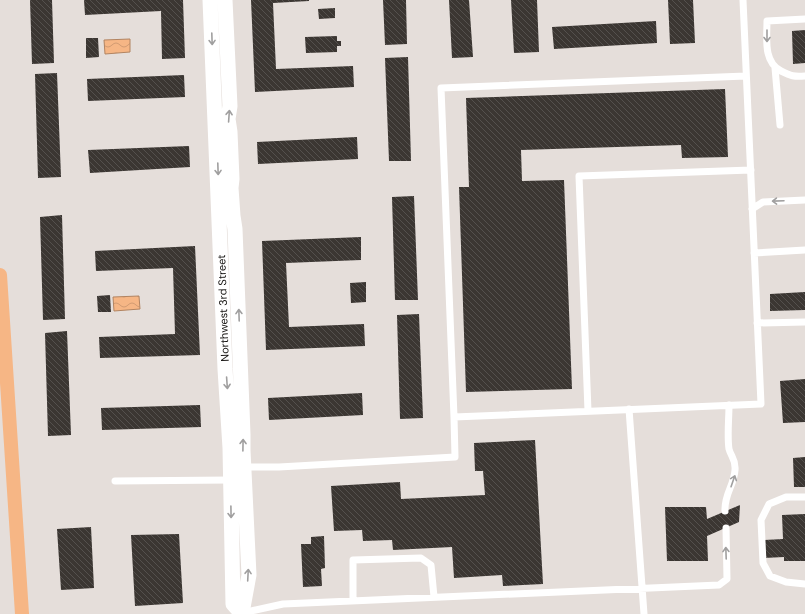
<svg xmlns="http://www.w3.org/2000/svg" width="805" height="614" font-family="'DM Sans',sans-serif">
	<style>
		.water { fill: url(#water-waves); stroke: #b28461 }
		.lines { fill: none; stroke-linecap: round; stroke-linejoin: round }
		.canal { stroke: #f6b685; stroke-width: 14 }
		.building { fill: url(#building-back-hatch) }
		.lane { stroke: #fff; stroke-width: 7 }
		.street { stroke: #fff; stroke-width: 15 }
		.oneway { stroke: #a09f9f }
		.labels { text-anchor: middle; stroke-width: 4; stroke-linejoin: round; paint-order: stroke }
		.street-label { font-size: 11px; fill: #12100e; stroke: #fff }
	</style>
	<defs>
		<pattern id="water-waves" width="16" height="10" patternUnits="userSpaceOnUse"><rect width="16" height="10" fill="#f6b685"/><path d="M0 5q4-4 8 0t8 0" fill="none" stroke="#d29b72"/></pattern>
		<pattern id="building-back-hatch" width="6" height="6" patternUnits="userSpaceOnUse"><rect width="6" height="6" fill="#3b3632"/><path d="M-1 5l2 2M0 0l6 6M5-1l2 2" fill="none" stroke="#54504d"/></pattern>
	</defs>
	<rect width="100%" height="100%" fill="#e5deda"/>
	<path class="water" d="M130 39V52L105 54 104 40Z
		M139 296 140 309 114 311 113 297Z"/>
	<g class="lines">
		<path class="canal" d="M0 275 22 614"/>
	</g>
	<path class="building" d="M30 0H52L54 63 32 64Z
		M84 0H183L185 58 162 59 161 11 85 15Z
		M251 0H309V1L273 3 276 69 353 66 354 87 255 92Z
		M383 0H406L407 44 385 45Z
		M449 0H469L473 57 452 58Z
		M511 0H537L539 52 514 53Z
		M668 0H693L695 43 670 44Z
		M335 8V18L319 19 318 9Z
		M656 21 657 43 554 49 552 27Z
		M805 30V63L793 64 792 31Z
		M337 36V41H341V46H337V52L306 53 305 37Z
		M86 38H98L99 57 86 58Z
		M408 57 411 161H389L385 58Z
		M57 73 61 177 38 178 35 74Z
		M184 75 185 97 88 101 87 79Z
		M725 89 728 157 682 158 681 145 521 150 522 181 564 180 572 389 466 392 459 187H469L466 98Z
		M357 137 358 159 258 164 257 142Z
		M189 146 190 167 90 173 88 150Z
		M414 196 418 300H395L392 197Z
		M62 215 65 319 43 320 40 217Z
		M361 237V260L286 263 289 327 364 324 365 346 266 350 262 241Z
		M195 246 200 355 100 358 99 337 175 334 173 268 96 271 95 251Z
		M366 282V302L351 303 350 283Z
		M805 292V310L770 311V294Z
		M110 295 111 312H98L97 296Z
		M419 314 423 418 400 419 397 315Z
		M67 331 71 435 48 436 45 333Z
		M805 379V422L783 423 780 381Z
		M362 393 363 415 269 420 268 398Z
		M200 405 201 427 102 430 101 408Z
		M535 440 543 584 503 586 502 575 454 578 452 547 393 550 392 540 363 541 362 530 334 531 331 486 400 482 401 499 485 495 483 471H475L474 443Z
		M805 457V487H794L793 458Z
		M740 505 739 522 707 536 708 561H667L665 507H706L707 519Z
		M805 514V561H784V557L764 558V540L783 539 782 515Z
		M91 527 94 588 61 590 57 529Z
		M179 534 183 603 135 606 131 535Z
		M324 536 325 568 321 569 322 586 303 587 301 544H311V537Z"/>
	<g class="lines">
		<path class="lane" d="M805 19 767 21C767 38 763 62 781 71 791 76 794 77 805 76
			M775 68 780 125
			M752 209 763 202 805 200
			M754 253 805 250
			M757 323 805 322
			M629 409 644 614
			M588 411 579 176 751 170
			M454 417 441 88 746 76
			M244 467H279L455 457 454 417 761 404 743 0
			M115 481 230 480
			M805 497H786L769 504 761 520 763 563 770 576 786 582 805 584
			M725 511C724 494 734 486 735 470 736 459 731 457 729 449 727 436 729 419 729 405
			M353 601V560L421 558 431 565 434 597
			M242 613 283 604 719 585 727 579 726 528"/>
		<path class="street" d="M210 0 225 369 230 448 233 604 242 614
			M225 0 230 106 228 119 230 132 232 179 231 188 233 216 235 229 243 434V450L249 575 242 613"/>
	</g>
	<defs><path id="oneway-shaft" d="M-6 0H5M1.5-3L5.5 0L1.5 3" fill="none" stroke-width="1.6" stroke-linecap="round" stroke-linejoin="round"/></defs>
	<g class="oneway">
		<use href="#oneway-shaft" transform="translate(767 36) rotate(90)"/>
		<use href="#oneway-shaft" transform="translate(212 39) rotate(88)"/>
		<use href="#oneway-shaft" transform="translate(229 116) rotate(-86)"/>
		<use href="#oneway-shaft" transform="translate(218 169) rotate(88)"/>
		<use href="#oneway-shaft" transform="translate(778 201) rotate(178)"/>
		<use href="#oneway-shaft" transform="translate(239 315) rotate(-92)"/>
		<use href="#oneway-shaft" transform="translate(227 383) rotate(86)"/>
		<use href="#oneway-shaft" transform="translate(243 445) rotate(-89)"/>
		<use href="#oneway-shaft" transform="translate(733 481) rotate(-71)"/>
		<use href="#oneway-shaft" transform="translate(231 512) rotate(89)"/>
		<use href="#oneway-shaft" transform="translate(726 553) rotate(-92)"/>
		<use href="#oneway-shaft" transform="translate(248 575) rotate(-87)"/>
	</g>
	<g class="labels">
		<g class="street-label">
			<text transform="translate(223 308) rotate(-92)" y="4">Northwest 3rd Street</text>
		</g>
	</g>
</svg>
